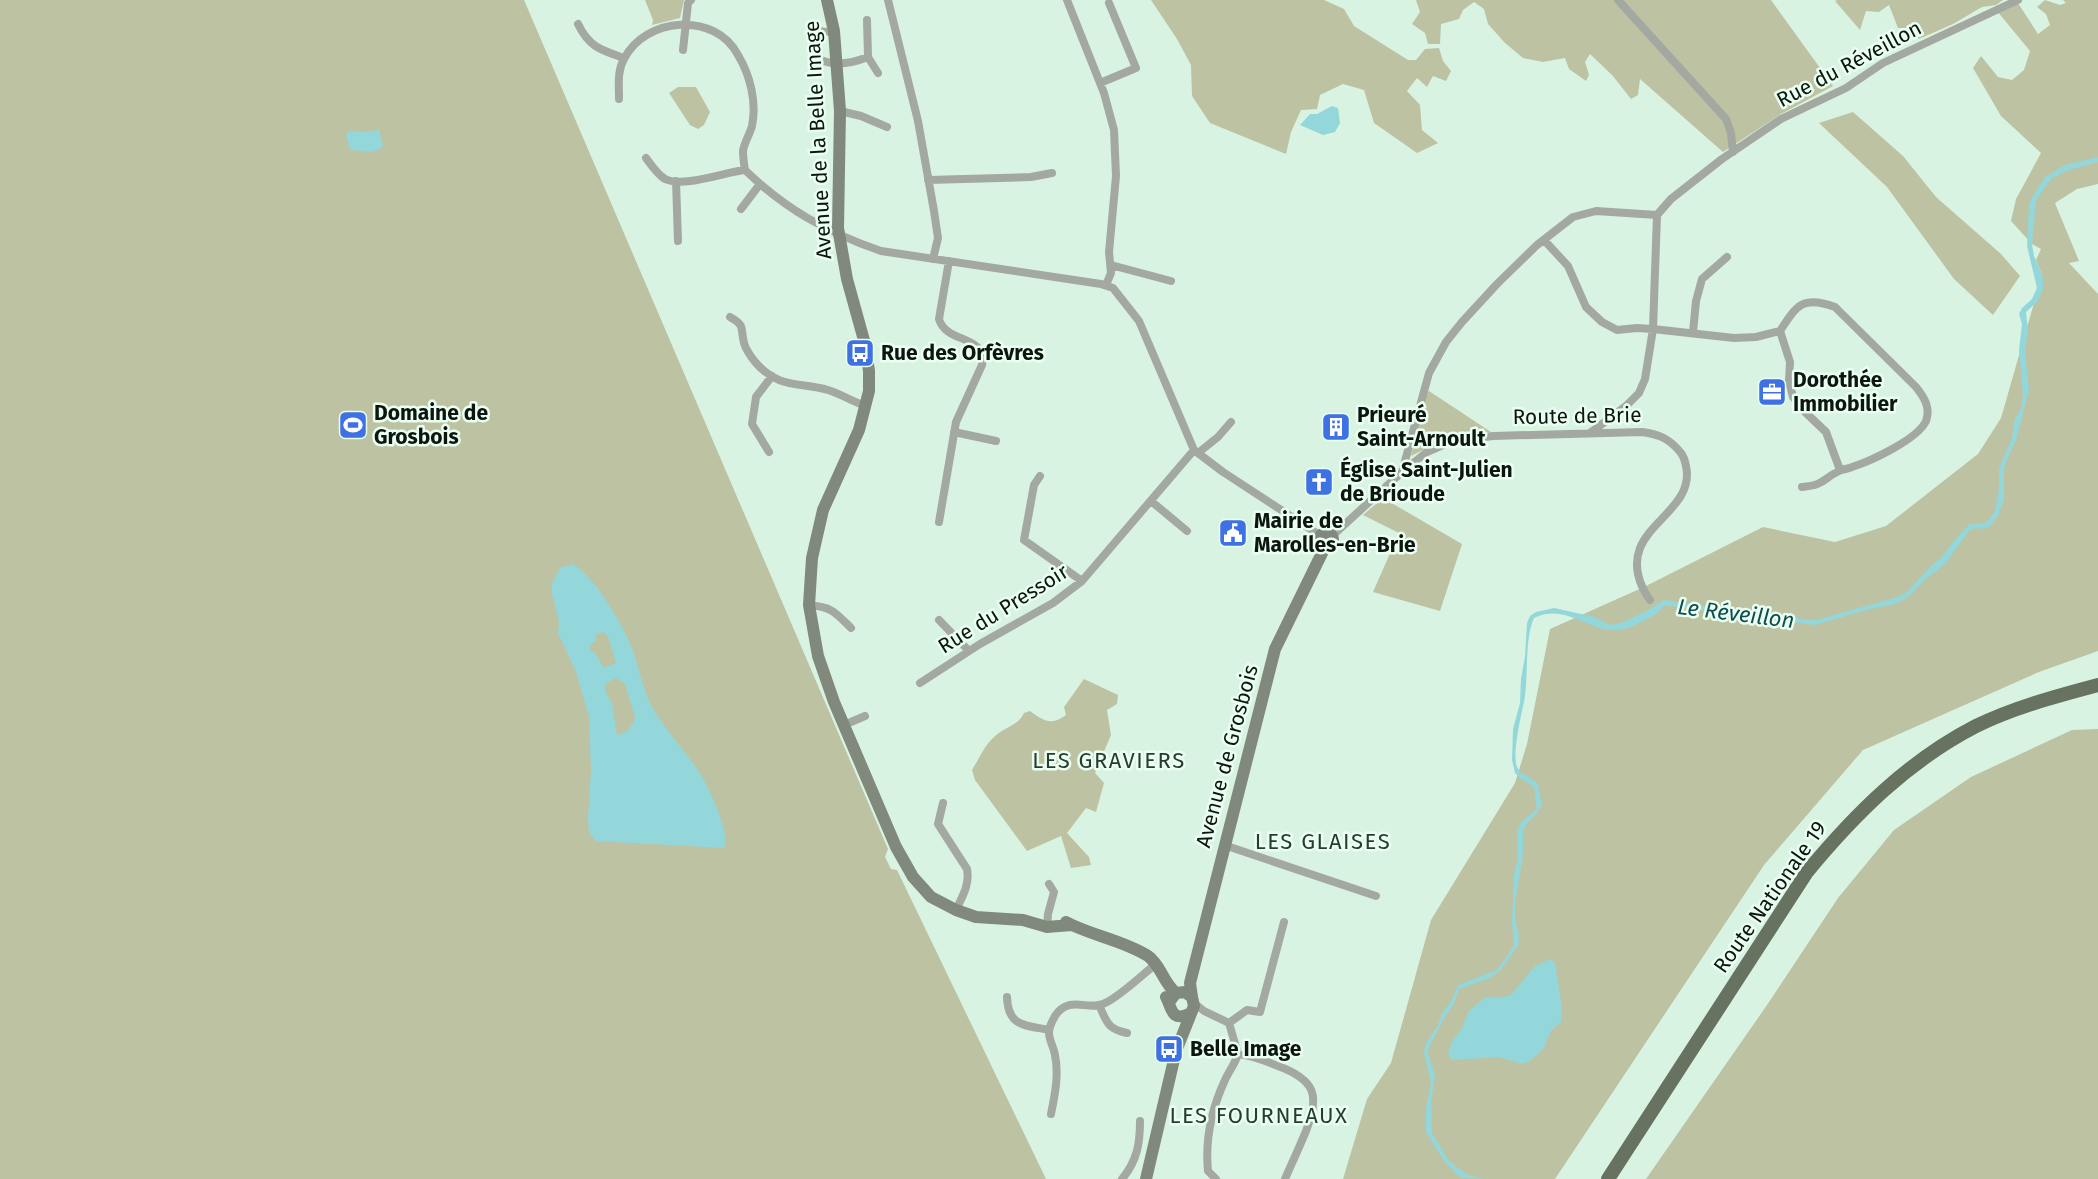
<svg xmlns="http://www.w3.org/2000/svg" width="2098" height="1179" font-family="'Fira Sans',sans-serif">
	<style>
		.green { fill: #bdc2a2 }
		.water { fill: #93d7db; fill-rule: evenodd }
		.lines { fill: none; stroke-linecap: round; stroke-linejoin: round }
		.street { stroke: #a3a9a0; stroke-width: 8 }
		.secondary { stroke: #80897b; stroke-width: 12 }
		.primary { stroke: #677261; stroke-width: 14 }
		.labels { text-anchor: middle; stroke-width: 5; stroke-linejoin: round; paint-order: stroke }
		.street-label { font-size: 21px; fill: #0c150f; stroke: #eafff1 }
		.poi-label { font-size: 21px; font-weight: bold; fill: #0c150f; stroke: #eafff1; text-anchor: start }
		.water-label { font-size: 22px; font-style: italic; fill: #0f4d4f; stroke: #eafff1 }
		.neighbourhood-label { font-size: 22px; letter-spacing: 1.5px; fill: #283d30; stroke: #eafff1 }
	</style>
	<rect width="100%" height="100%" fill="#d9f3e2"/>
	<path class="green" d="M0 0H524L888 849 885 857 891 869 897 870 1046 1179H0Z
		M645 0H684L680 18 652 25 653 20Z
		M1151 0H1324L1344 9 1354 26 1408 60H1416L1425 49 1439 48 1443 61 1451 71 1446 81 1433 76 1427 87 1417 78 1407 91 1420 105 1422 130 1438 143 1417 153 1374 123 1364 90 1343 84 1320 95 1317 109 1301 110 1291 132 1286 154 1210 123 1192 96 1191 65 1177 39Z
		M1416 0H1771L1833 86 1781 114 1723 152 1640 79 1638 95 1631 99 1613 76 1590 54 1585 62 1589 75 1586 81 1569 69 1565 58 1543 62 1523 58 1505 43 1488 24 1484 9 1474 2 1463 10 1459 19 1441 24 1440 44H1428L1425 33 1412 24 1420 12Z
		M1837 0H2003L1996 5 1982 7 1953 24 1919 39 1907 28H1898L1889 5 1879 12 1866 11 1860 30 1835 1Z
		M2045 0 2060 5 2066 3 2063 0H2098V184L2077 189 2055 203 2079 261 2069 263 2098 294V651L2039 672 1863 750 1764 865 1555 1179H1343L1367 1099 1391 1063 1431 920 1515 783 1527 744 1550 629 1644 587 1763 527 1835 542 1886 526 1978 454 2001 418 2042 275 2036 260 2041 249 2032 244 2011 221 2016 199 2041 153 2001 116 1973 68 1981 56 1998 77 2012 80 2024 70 2030 51 1997 11 2018 3 2038 34 2050 25 2046 14 2037 7Z
		M678 87H696L710 112 704 125 698 129 690 125 669 93Z
		M1853 112 1903 156 1936 197 2001 254 2020 276 1993 315 1954 279 1887 187 1819 123Z
		M1429 391 1491 432 1448 438 1411 456 1426 393Z
		M1383 498 1462 544 1440 611 1373 592 1399 533 1363 515Z
		M1084 679 1118 695 1117 704 1107 710 1111 735 1095 773 1104 783 1096 812 1086 808 1067 833 1089 857 1091 865 1071 868 1061 836 1027 851 975 780 972 770C979 759 984 746 994 737 1004 727 1018 726 1024 713L1030 711C1044 721 1051 726 1066 715L1064 707Z
		M2098 729V1179H1646L1767 1005 1838 898 1894 830 1971 777 2072 730Z"/>
	<path class="water" d="M1332 106 1338 108 1340 123 1335 132 1323 135 1300 125 1310 114H1317Z
		M379 130 383 147 372 152 350 150 346 134 350 131 367 132Z
		M2098 157V162L2066 171 2051 179 2036 200 2032 244 2034 256 2043 277V289L2038 301 2026 312 2028 330 2025 351 2029 390 2016 440 2008 457 2004 469V499L1998 516 1990 526 1984 529 1976 528 1969 531 1945 564 1927 578 1908 597 1895 604 1866 610 1815 625 1670 606H1663C1660 613 1652 617 1645 620 1638 624 1628 629 1619 630 1589 633 1566 602 1534 618 1524 640 1529 678 1524 702 1521 716 1512 754 1517 767 1521 776 1532 777 1538 784L1542 805 1539 811 1525 826 1523 833V854L1515 904V919L1519 937 1518 946 1500 971 1490 978 1459 989 1454 1004 1446 1015 1429 1047 1428 1053 1435 1077 1431 1101 1432 1133 1449 1161 1468 1175 1484 1179 1461 1178 1444 1161 1426 1132V1108L1431 1083 1424 1053 1426 1043 1438 1025 1442 1013 1452 1000 1458 985 1497 970 1514 946 1512 922 1514 874 1518 857 1517 833 1521 822 1537 809 1534 787 1520 778 1515 773 1512 760 1513 729 1520 703 1521 679 1525 656 1527 623 1530 616 1536 612 1554 608 1595 617 1610 625 1621 623 1647 611 1664 600 1761 615 1816 620 1898 597 1908 591 1932 565 1941 558 1958 536 1970 524 1983 523 1989 520 1995 511 1999 488V468L2012 438 2015 418 2020 412 2023 396 2019 350 2022 324 2019 314 2022 308 2032 299 2037 288 2027 246 2029 206 2032 197 2045 177 2065 165Z
		M572 564C594 574 623 626 632 648 639 667 642 687 651 705 664 729 684 749 699 772 708 785 731 834 724 848L596 841 589 832 588 821 591 770 589 717 576 672 558 633 559 622 552 593V583L560 568ZM604 632 609 639 616 663 604 668 595 653 591 651 589 646 596 641 595 635ZM616 678 625 684 635 717C633 726 626 734 617 735L612 703 605 691V684Z
		M1550 959 1555 963 1562 1007 1561 1022 1551 1031 1544 1048 1530 1061 1522 1064 1499 1057 1452 1060 1448 1054 1452 1041 1461 1030 1469 1011 1484 998 1510 996 1535 966Z"/>
	<g class="lines">
		<path class="street" d="M888 0 918 121 934 211 938 238 933 259
			M1067 0 1104 93 1114 130 1116 176 1109 252 1111 273 1106 285
			M1618 0 1726 119 1731 133 1733 152
			M867 20 868 57 878 73
			M578 24C589 47 601 50 624 58
			M815 29 824 32 834 31
			M683 50 688 3 691 0
			M814 56C829 67 850 64 868 57
			M1100 83 1136 68 1109 3
			M619 99C619 85 617 71 624 59 645 17 715 11 738 55 750 75 757 102 752 126 750 134 744 143 743 151 743 157 744 164 745 170
			M840 111 861 116 887 127
			M646 158C652 166 657 174 665 179 683 188 725 172 745 170
			M745 170C785 209 828 233 881 251L1101 284 1113 288 1139 321 1194 450 1223 472 1321 536
			M928 180 1031 177 1052 173
			M676 181 678 241
			M741 209 760 184
			M1657 215 1671 199 1722 159 1781 119 1846 88 1883 63 2018 0
			M1544 240 1568 266 1586 307 1602 322 1617 330 1637 328 1653 329 1734 338 1756 337 1780 331C1797 305 1803 295 1835 307L1916 387C1924 397 1931 408 1926 421 1918 439 1871 461 1852 467 1848 469 1843 469 1839 471 1822 479 1825 485 1802 487
			M1111 265 1171 281
			M730 317C746 326 740 328 744 343 746 350 751 357 756 363 779 389 799 382 828 390 841 394 853 402 866 406
			M1780 331 1790 362 1789 381 1793 397 1805 412 1826 432 1840 470
			M1693 332 1696 301 1702 279 1727 257
			M954 432 996 441
			M1590 433 1626 406 1639 393 1645 379 1653 329 1657 215
			M769 452 752 424 756 397 772 376
			M1198 453 1218 437 1231 422
			M1402 472 1429 373 1446 342 1462 322 1497 284 1537 245 1573 217 1596 211 1657 215
			M1040 476 1034 485 1024 540 1082 581
			M1151 501 1187 531
			M939 522 956 422 982 365C987 334 946 344 939 319L949 261
			M1332 536 1402 472 1427 452 1452 441 1493 436 1642 432C1659 434 1670 439 1681 453 1684 457 1685 461 1686 466 1694 502 1652 519 1640 548 1633 566 1639 585 1650 600
			M809 605C832 607 835 612 851 628
			M939 620 969 651
			M920 683 980 644 1053 603 1082 581 1194 450
			M844 725 865 716
			M943 803 938 824 967 869C970 885 962 897 956 910
			M1224 845 1376 896
			M1047 927 1048 914 1054 892 1049 884
			M1007 997C1008 1027 1025 1025 1049 1030
			M1194 1003 1204 1011 1229 1023 1238 1054
			M1099 1005C1107 1022 1107 1029 1127 1033
			M1229 1023 1247 1010 1260 1012 1284 922
			M1238 1054C1252 1055 1265 1061 1278 1066 1316 1080 1320 1096 1306 1131 1299 1148 1292 1163 1285 1179
			M1051 1114C1055 1094 1059 1075 1055 1055 1054 1048 1049 1040 1049 1033 1049 1026 1052 1022 1055 1016 1070 994 1088 1012 1105 1003 1119 997 1143 974 1156 964
			M1122 1179C1137 1161 1140 1144 1140 1121
			M1216 1179 1208 1171C1205 1140 1212 1108 1225 1080 1229 1071 1235 1064 1238 1054"/>
		<path class="secondary" d="M827 0 834 31 840 111 838 228 847 279 865 344 869 371V391L859 430 823 510 812 558 809 605 818 656 834 702 896 847 913 877 931 897 956 910 976 917 1023 920 1047 927 1071 925
			M1319 540a7 7 0 1 1 14 0a7 7 0 1 1-14 0Z
			M1066 922C1092 936 1123 940 1148 956 1161 965 1163 983 1176 993
			M1166 997C1172 1008 1171 1022 1189 1014
			M1192 997 1190 983 1275 649 1325 547
			M1146 1179 1176 1051 1194 1006 1192 997 1185 992 1176 993 1169 1002"/>
		<path class="primary" d="M1608 1179 1807 872C1855 814 1908 761 1976 726 2015 707 2057 696 2098 685"/>
	</g>
	<defs>
		<g id="bus-square" transform="scale(1.5)"><rect x="-9" y="-9" width="18" height="18" rx="4" fill="#3e71e1" stroke="#eafff1"/><path d="M-5-6H5V4H4V6H2V4H-2V6H-4V4H-5ZM-3.5-4V0h7V-4ZM-3.5 1.2v1.5H-2V1.2ZM2 1.2v1.5H3.5V1.2Z" fill="#fff"/></g>
		<g id="office-square" transform="scale(1.5)"><rect x="-9" y="-9" width="18" height="18" rx="4" fill="#3e71e1" stroke="#eafff1"/><path d="M-6-3h4V-5.5h4V-3h4V5H-6ZM-1-4.5V-3h2v-1.5ZM-6 0V1H6V0Z" fill="#fff"/></g>
		<g id="stadium-square" transform="scale(1.5)"><rect x="-9" y="-9" width="18" height="18" rx="4" fill="#3e71e1" stroke="#eafff1"/><path d="M0-5a6.5 5 0 1 0 0 10a6.5 5 0 1 0 0-10ZM-3.5-1.8h7v3.6h-7Z" fill="#fff"/></g>
		<g id="building-square" transform="scale(1.5)"><rect x="-9" y="-9" width="18" height="18" rx="4" fill="#3e71e1" stroke="#eafff1"/><path d="M-4-6H4V6H1V3H-1V6H-4ZM-2.5-4.3h1.7v1.8h-1.7ZM.8-4.3h1.7v1.8H.8ZM-2.5-1h1.7V.8h-1.7ZM.8-1h1.7V.8H.8Z" fill="#fff"/></g>
		<g id="church-square" transform="scale(1.5)"><rect x="-9" y="-9" width="18" height="18" rx="4" fill="#3e71e1" stroke="#eafff1"/><path d="M-1.2-6h2.4v3.5h3.3v2.4h-3.3V6h-2.4V-.1h-3.3v-2.4h3.3Z" fill="#fff"/></g>
		<g id="civic-square" transform="scale(1.5)"><rect x="-9" y="-9" width="18" height="18" rx="4" fill="#3e71e1" stroke="#eafff1"/><path d="M-.6-6.5H3V-4.5H.6V-3L4-1V1h2V6H-6V1h2V-1L-.6-3ZM-1.2 2.5V6h2.4V2.5Z" fill="#fff"/></g>
	</defs>
	<g fill-rule="evenodd">
		<use href="#bus-square" x="860" y="353"/>
		<use href="#office-square" x="1772" y="392"/>
		<use href="#stadium-square" x="353" y="425"/>
		<use href="#building-square" x="1336" y="427"/>
		<use href="#church-square" x="1319" y="482"/>
		<use href="#civic-square" x="1233" y="533"/>
		<use href="#bus-square" x="1169" y="1049"/>
	</g>
	<g class="labels">
		<g class="street-label">
			<text transform="translate(1849 64) rotate(-28)" y="7">Rue du Réveillon</text>
			<text transform="translate(818 140) rotate(-93)" y="7">Avenue de la Belle Image</text>
			<text transform="translate(1577 416) rotate(-1)" y="7">Route de Brie</text>
			<text transform="translate(1003 609) rotate(-32)" y="7">Rue du Pressoir</text>
			<text transform="translate(1227 756) rotate(-75)" y="7">Avenue de Grosbois</text>
			<text transform="translate(1770 897) rotate(-55)" y="7">Route Nationale 19</text>
		</g>
		<g class="poi-label">
			<text x="881" y="360">Rue des Orfèvres</text>
			<text x="1793" y="387">Dorothée<tspan x="1793" dy="24">Immobilier</tspan></text>
			<text x="374" y="420">Domaine de<tspan x="374" dy="24">Grosbois</tspan></text>
			<text x="1357" y="422">Prieuré<tspan x="1357" dy="24">Saint-Arnoult</tspan></text>
			<text x="1340" y="477">Église Saint-Julien<tspan x="1340" dy="24">de Brioude</tspan></text>
			<text x="1254" y="528">Mairie de<tspan x="1254" dy="24">Marolles-en-Brie</tspan></text>
			<text x="1190" y="1056">Belle Image</text>
		</g>
		<g class="water-label">
			<text transform="translate(1736 613) rotate(7)" y="8">Le Réveillon</text>
		</g>
		<g class="neighbourhood-label">
			<text x="1109" y="768">LES GRAVIERS</text>
			<text x="1323" y="849">LES GLAISES</text>
			<text x="1259" y="1123">LES FOURNEAUX</text>
		</g>
	</g>
</svg>
